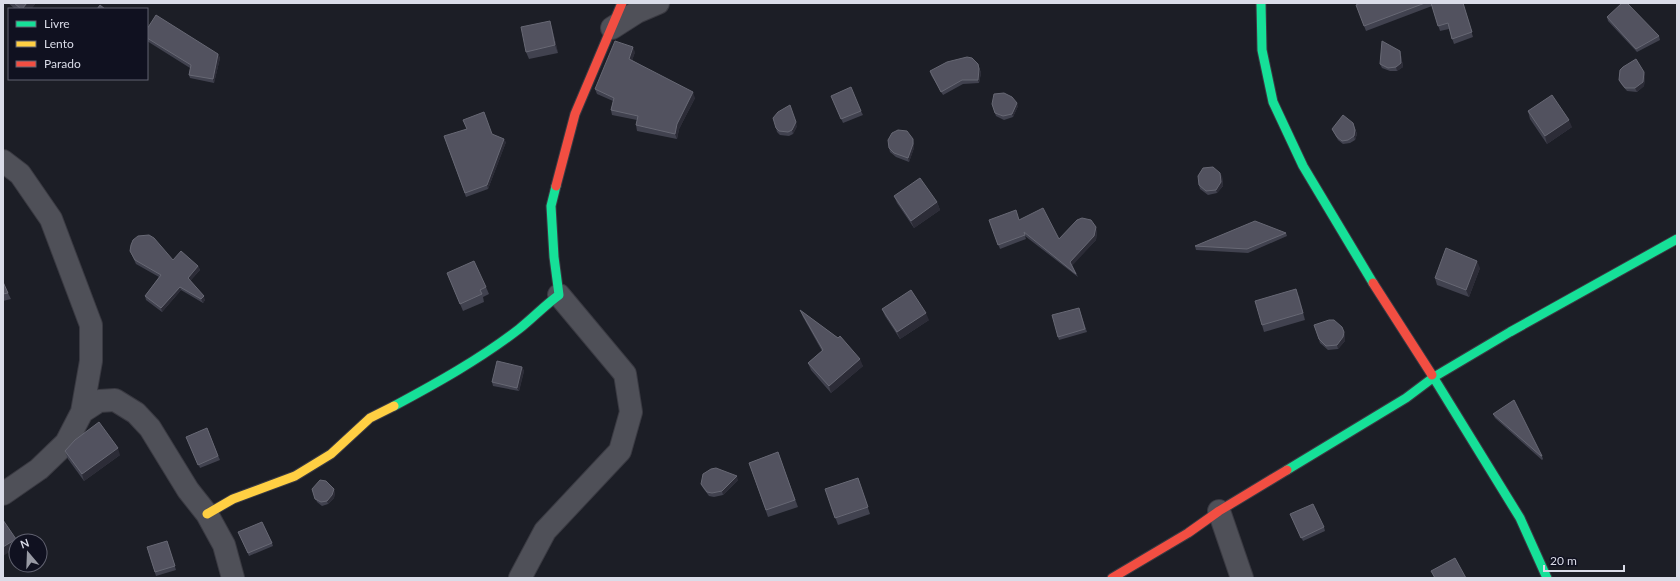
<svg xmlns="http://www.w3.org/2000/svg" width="1680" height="581" font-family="Lato,sans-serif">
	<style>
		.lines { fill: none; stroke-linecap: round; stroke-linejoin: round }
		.street-casing { stroke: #3a3a42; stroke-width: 24 }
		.fast-casing { stroke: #3a3a42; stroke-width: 11 }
		.slow-casing { stroke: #3a3a42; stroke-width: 11 }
		.jam-casing { stroke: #3a3a42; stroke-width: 11 }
		.street { stroke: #4f5058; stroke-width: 22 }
		.fast { stroke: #16e098; stroke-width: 9 }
		.slow { stroke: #ffcf43; stroke-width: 9 }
		.jam { stroke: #f24e42; stroke-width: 9 }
		.wall { fill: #41424f }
		.shaded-wall { fill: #2c2c37 }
		.building { fill: #52525f; stroke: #676874 }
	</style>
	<rect width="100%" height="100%" fill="#1c1e26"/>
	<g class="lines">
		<g class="street-casing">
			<path id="street" d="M612 28 637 12 658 3
				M3 161 20 174 51 219 91 325V361L82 412 66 443 39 469 3 494
				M82 412 99 401 115 400 136 413 150 428 188 490 207 514 224 545 233 578
				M1219 511 1242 578
				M520 578 545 531 620 451 631 412 625 374 559 295"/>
		</g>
		<g class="fast-casing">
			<path id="fast" d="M1261 3 1262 50 1273 102 1303 166 1373 283
				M1432 375 1520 518 1547 578
				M394 406C437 383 480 359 519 329 533 318 545 305 559 295L554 257 551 206 556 186
				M1287 470 1406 398 1434 377 1510 332 1677 239"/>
		</g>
		<g class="slow-casing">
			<path id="slow" d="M207 514 233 499 295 476 331 454 370 418 394 406"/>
		</g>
		<g class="jam-casing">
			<path id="jam" d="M556 186 575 114 622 3
				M1373 283 1432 375
				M1112 578 1188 533 1219 511 1287 470"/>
		</g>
		<use href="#street" class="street"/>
		<use href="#fast" class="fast"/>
		<use href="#slow" class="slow"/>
		<use href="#jam" class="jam"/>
	</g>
	<path class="wall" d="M8 3H36L31 9H15Z
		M1360 3H1463L1473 37 1454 44 1449 29 1440 31 1432 6 1366 31 1356 5Z
		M1607 17 1659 36 1660 40 1637 52 1608 21Z
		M552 28 558 53 529 59 526 52Z
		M147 29 218 54 220 58 214 83 190 78 189 75 190 68 147 41Z
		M1400 51 1401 55 1403 67 1397 71H1390L1382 68 1380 64Z
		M635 52 632 60 695 98 679 129 677 139 637 131 636 125 637 120 612 115 611 110 613 101 597 94 595 89Z
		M978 64 981 73 979 83 963 84 943 95 931 75 930 71Z
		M1644 72 1645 76 1644 86 1637 92 1627 91 1621 84 1619 80Z
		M833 100 861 111 863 115 843 123Z
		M992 104 1018 106 1013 117 1004 120 996 116Z
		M1528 111 1572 127 1547 144 1530 119Z
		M1353 123 1357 134 1355 140 1350 143 1343 144 1338 140 1334 133 1332 129Z
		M797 126 793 134 789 136 780 135 777 132 776 128Z
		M444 136 506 142 488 189 466 197Z
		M914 143V148L909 162 896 157 890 152 889 148Z
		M1222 176 1223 186 1217 193 1208 195 1200 189 1199 185Z
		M894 196 937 202 940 210 914 228 897 203Z
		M989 220 1059 239 1097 231 1096 240 1072 265 1078 277 1025 236 1026 239 1000 249Z
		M1286 233 1287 236 1248 253 1196 250 1195 246Z
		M130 251 198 266 200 270 190 281 205 300 203 303 181 290 162 312 146 300 145 296 159 277 136 264Z
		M1480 268 1469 297 1437 285 1435 278Z
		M447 273 486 287 489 294 483 297 484 302 463 311Z
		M3 282 8 293 11 299 3 301Z
		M1299 296 1305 320 1264 332 1262 325Z
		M1079 308 1087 332 1059 340 1058 337Z
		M882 309 929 320 900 339 885 316Z
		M800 310 838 338 863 366 831 393 811 370 808 363 822 351 803 317Z
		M1314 325 1342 327 1345 336V341L1338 349 1328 350 1320 343Z
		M522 367 524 371 519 391 493 386 492 382Z
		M1493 414 1542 456 1543 459 1542 460 1495 418Z
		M207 428 220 460 200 468 186 437Z
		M65 451 120 455 84 481 68 459Z
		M778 452 798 507 768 517 749 463Z
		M858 478 870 514 838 525 825 489Z
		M738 480 723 495 714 497 709 496 703 488 701 484Z
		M312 489 335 492 334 498 328 504 322 506 317 502Z
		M1290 514 1324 527 1325 531 1303 541Z
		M238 532 272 543 273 546 249 556Z
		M167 541 176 570 156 576 147 547Z"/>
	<path class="shaded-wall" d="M27 3H36L31 9H22Z
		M550 21 552 28 558 53 555 45Z
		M633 47 635 52 631 64 629 59Z
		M1400 51 1401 55 1403 67 1397 71 1396 67Z
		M218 54 220 58 214 83 213 79Z
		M978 64 981 73 979 83 978 80Z
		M1644 72 1645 76 1644 86 1637 92 1635 88Z
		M693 92 695 98 679 129 677 139 675 134 677 124Z
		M1017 103 1018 106 1013 117 1012 114Z
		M1569 120 1572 127 1547 144 1545 136Z
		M796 122 797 126 793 134 792 130Z
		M1355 130 1357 134 1355 140 1354 136Z
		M504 139 506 142 488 189 487 185Z
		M913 139 914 143V148L909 162 908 158Z
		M1220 173 1222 176 1223 186 1217 193 1216 190Z
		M937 202 940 210 914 228 911 221Z
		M1096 227 1097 231 1096 240 1072 266 1070 262Z
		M1477 261 1480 268 1469 297 1466 290Z
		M198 266 200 270 189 282 188 278Z
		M180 287 181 290 162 312 161 308Z
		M1296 289 1299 296 1305 320 1303 313Z
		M204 296 205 300 203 303 201 299Z
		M926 313 929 320 900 339 897 332Z
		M1344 332 1345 336V341L1338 349 1337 345Z
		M860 359 863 366 831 393 829 386Z
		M522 367 524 371 519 391 517 388Z
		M118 448 120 455 84 481 82 474Z
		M737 476 738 480 723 495 722 491Z
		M334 489 335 492 334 498 328 504 327 501Z
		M16 539 17 541H16V548L3 556V547Z"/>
	<path class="building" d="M14 3H27L22 9H21Z
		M1360 3H1425L1364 26 1356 5Z
		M1431 3H1463L1472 32 1452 39 1448 23 1438 26Z
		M1622 3H1627L1659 36 1636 49 1607 17Z
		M100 5 105 9H97Z
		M156 15 218 54 213 79 189 75 191 65 147 38V29Z
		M550 21 555 45 526 52 521 27Z
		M615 41 633 47 629 59 693 92 677 124 675 134 636 125 638 116 611 110 614 98 595 89Z
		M1382 41 1400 51 1401 63 1396 67 1388 68 1380 64Z
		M967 57 972 58 978 64 979 69 978 80H962L941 92 930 71 947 62Z
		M1636 59 1644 72 1643 82 1635 88H1625L1619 80 1620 70 1623 67Z
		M851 87 861 111 841 119 831 96Z
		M1004 93 1012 97 1017 103 1012 114 1003 116 995 113 992 104 994 94Z
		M1552 95 1569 120 1545 136 1528 111Z
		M790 105 796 122 792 130 788 132 779 131 776 128 773 118 778 112Z
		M484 112 492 134 504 139 487 185 465 193 444 136 467 129 463 120Z
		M1343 115 1353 123 1355 130 1354 136 1348 140 1342 141 1337 137 1332 129Z
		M898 130 907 131 913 139V144L908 158 894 153 889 148 888 140 892 133Z
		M1213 167 1220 173 1221 182 1216 190 1206 191 1199 185 1198 176 1203 168Z
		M920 178 937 202 911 221 894 196Z
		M1043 208 1059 239 1077 220 1082 218 1091 220 1096 227 1094 236 1070 262 1076 274 1024 232 1025 235 998 245 989 220 1016 210 1019 220Z
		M1255 221 1286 233 1247 249 1195 246Z
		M149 235 154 238 173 260 181 251 198 266 188 278 204 296 201 299 180 287 161 308 145 296 161 275 135 260 130 251 131 245 133 240 138 236Z
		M1446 248 1477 261 1466 290 1435 278Z
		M474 261 486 287 480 290 482 294 460 304 447 273Z
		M3 282 8 293 3 294Z
		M1296 289 1303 313 1262 325 1255 301Z
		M911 290 926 313 897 332 882 309Z
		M1079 308 1085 329 1058 337 1052 315Z
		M800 310 838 338 840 336 860 359 829 386 808 363 823 350Z
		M1329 320H1334L1342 327 1344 332 1343 337 1337 345 1326 346 1319 339 1314 325Z
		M497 361 522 367 517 388 492 382Z
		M1514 400 1542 456H1541L1493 414Z
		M99 422 118 448 82 474 65 451 75 440Z
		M207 428 218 456 198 465 186 437Z
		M778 452 795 500 766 510 749 463Z
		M716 468 737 476 722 491 712 493 707 492 701 484 703 474 711 469Z
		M858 478 868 507 835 518 825 489Z
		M320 480 326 481 334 489 332 495 327 501 321 502 315 499 312 489Z
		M1313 504 1324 527 1301 538 1290 514Z
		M3 520 16 539 3 547Z
		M262 522 272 543 248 553 238 532Z
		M167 541 175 566 155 572 147 547Z
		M1455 558 1466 578H1435L1431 571Z"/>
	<rect width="1680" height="581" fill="none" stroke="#dadce8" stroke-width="8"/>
	<rect x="8" y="8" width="140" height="72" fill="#101120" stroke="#616270"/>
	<rect x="16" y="21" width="20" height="6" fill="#16e098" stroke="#616270"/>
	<text x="44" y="28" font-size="12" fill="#dadce8">Livre</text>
	<rect x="16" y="41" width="20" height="6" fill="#ffcf43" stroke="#616270"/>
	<text x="44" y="48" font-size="12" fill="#dadce8">Lento</text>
	<rect x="16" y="61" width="20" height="6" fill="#f24e42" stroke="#616270"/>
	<text x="44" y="68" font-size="12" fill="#dadce8">Parado</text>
	<g transform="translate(28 553) rotate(341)"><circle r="19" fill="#101120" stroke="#616270"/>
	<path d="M0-3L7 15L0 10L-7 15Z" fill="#989aa4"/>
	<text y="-6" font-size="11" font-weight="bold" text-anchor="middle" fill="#dadce8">N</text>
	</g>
	<path d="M1544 565v6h80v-6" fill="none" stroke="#dadce8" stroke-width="2"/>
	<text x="1550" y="565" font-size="12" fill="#dadce8" stroke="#101120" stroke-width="3" paint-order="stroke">20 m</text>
</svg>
